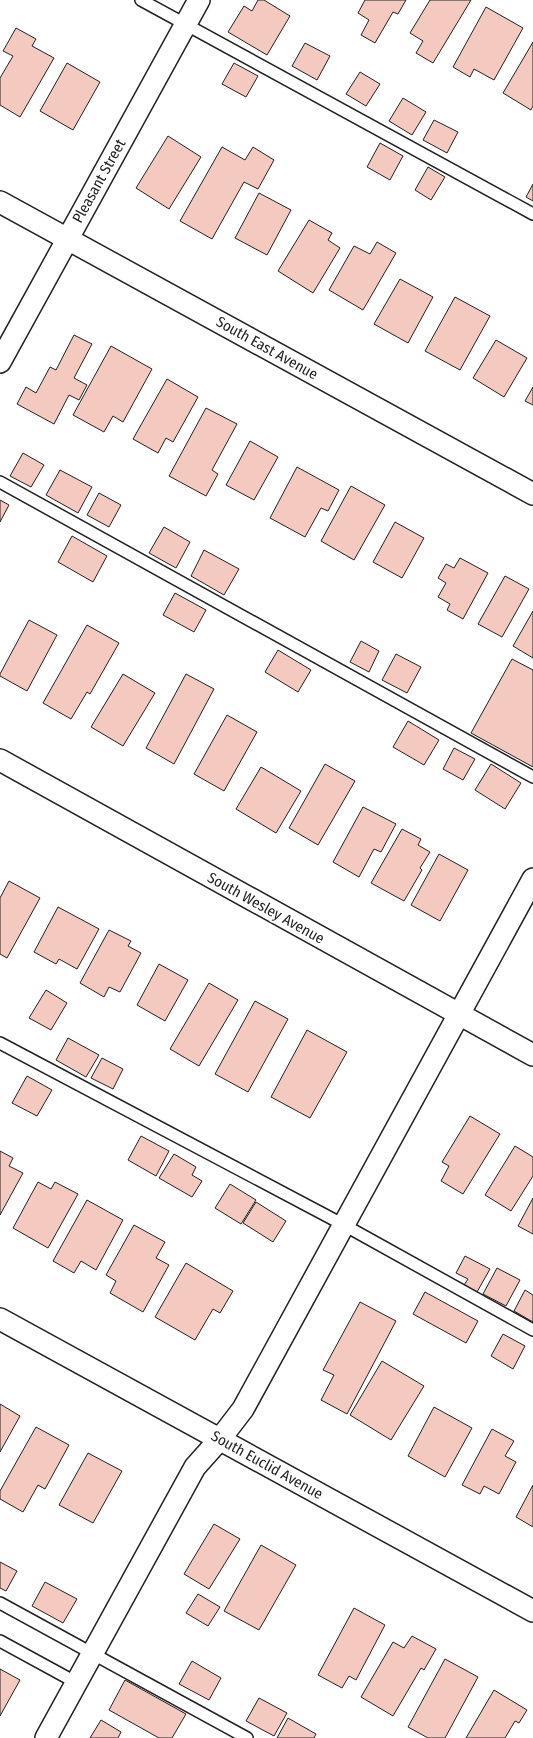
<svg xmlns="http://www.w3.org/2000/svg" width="533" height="1738" font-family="'Fira Sans Condensed',sans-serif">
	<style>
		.building { fill: #f3c9c0; stroke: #222 }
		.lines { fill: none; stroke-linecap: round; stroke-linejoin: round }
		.lane-casing { stroke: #222; stroke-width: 14 }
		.street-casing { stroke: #222; stroke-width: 24 }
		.lane { stroke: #fff; stroke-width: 11 }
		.street { stroke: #fff; stroke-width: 21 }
		.labels { text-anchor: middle; stroke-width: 4; stroke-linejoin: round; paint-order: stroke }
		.street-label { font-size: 15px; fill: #222; stroke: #fff }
	</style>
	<rect width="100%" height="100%" fill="#fff"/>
	<path class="building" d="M258 0H264L290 16 267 55 228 32 244 6 252 11Z
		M365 0H406L398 14 393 12 375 43 361 35 369 20 358 13Z
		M430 0H471L433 63 416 53 423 41 410 33Z
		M486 7 523 28 494 80 474 69 470 77 453 67Z
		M16 28 36 39 32 46 54 58 20 117 0 105V78L13 56 3 51Z
		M533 42V106L531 110 503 93Z
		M305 43 330 56 317 80 292 66Z
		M67 63 100 82 73 130 40 111Z
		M234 63 258 76 246 97 222 84Z
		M360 72 380 84 366 106 346 94Z
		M403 98 426 112 412 135 389 121Z
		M434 120 458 132 447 153 423 140Z
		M168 136 201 157 169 209 136 188Z
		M380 143 403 156 390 180 367 167Z
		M222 147 245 160 253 147 274 160 258 189 244 182 212 239 180 221Z
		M428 167 445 177 431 200 415 190Z
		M533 184V201L526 197Z
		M259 193 291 210 267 255 235 238Z
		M309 220 332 233 328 240 340 248 313 293 278 271Z
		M377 242 396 253 363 310 329 290 354 246 370 254Z
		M400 279 433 297 408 343 374 324Z
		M455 297 490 316 460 370 425 351Z
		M74 335 92 344 74 378 87 385 79 400 69 395 54 424 17 404 26 387 36 393 50 367 56 370Z
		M496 340 527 358 504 397 473 378Z
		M111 346 152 369 123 422 113 416 104 432 73 415Z
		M167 379 198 397 173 442 166 438 158 453 133 439Z
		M533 387V405L525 401Z
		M206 408 237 424 212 470 218 474 206 496 169 476Z
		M250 441 278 457 254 500 226 485Z
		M23 453 44 465 31 487 10 476Z
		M297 467 339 490 328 511 321 508 305 537 270 518Z
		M60 470 92 487 78 513 46 495Z
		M351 486 385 505 354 560 321 541Z
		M99 493 121 505 109 527 87 515Z
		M0 500 9 505 0 522Z
		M395 522 424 538 402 578 373 562Z
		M164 527 190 542 176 568 149 553Z
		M72 536 107 556 93 582 58 562Z
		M204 550 239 569 224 595 191 576Z
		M460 558 488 573 463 619 447 610 450 604 438 597 446 583 438 578 446 564 454 568Z
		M505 576 529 589 502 637 478 624Z
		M175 593 206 610 194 632 163 615Z
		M533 611V658L513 646Z
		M29 620 57 635 27 691 0 676V674Z
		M87 625 119 643 90 694 87 692 71 719 43 703Z
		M361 641 379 651 369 672 350 662Z
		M278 650 311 670 298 692 265 672Z
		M396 654 421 667 407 693 382 680Z
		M512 659 533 670V767L471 733Z
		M123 674 155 693 123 746 91 727Z
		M186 674 214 689 174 764 146 748Z
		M227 715 257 732 224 791 194 774Z
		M408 721 439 740 424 765 393 747Z
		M454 748 475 759 463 780 443 769Z
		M325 764 355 781 318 845 289 828Z
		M491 764 521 783 505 809 475 790Z
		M261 767 301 791 276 833 236 809Z
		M363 807 396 824 381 852 374 849 359 877 333 862Z
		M402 829 421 839 418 845 430 852 420 868 422 870 404 901 371 883Z
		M439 854 468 870 440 921 411 905Z
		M9 881 40 898 7 958 0 954V898Z
		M58 907 99 929 77 969 59 959 56 964 34 952Z
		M109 930 131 941 128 946 141 953 120 992 109 987 104 997 80 983Z
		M159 964 188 980 165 1021 137 1005Z
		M209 983 238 1000 199 1066 170 1049Z
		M46 990 67 1003 51 1030 29 1018Z
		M255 1001 288 1019 248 1092 215 1074Z
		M307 1030 347 1052 310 1118 271 1097Z
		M68 1038 99 1055 86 1077 56 1060Z
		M102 1058 123 1069 113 1089 91 1078Z
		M27 1076 52 1090 37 1116 12 1103Z
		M470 1116 500 1134 463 1194 441 1181 449 1166 442 1162Z
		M141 1136 169 1151 156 1176 128 1160Z
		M515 1146 533 1157V1176L511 1211 485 1195Z
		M0 1151 13 1158 9 1166 23 1173 0 1215Z
		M174 1154 196 1167 192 1175 202 1181 192 1197 159 1178Z
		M38 1182 51 1189 55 1182 78 1194 48 1248 13 1228Z
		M230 1184 256 1200 241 1224 215 1208Z
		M533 1198V1234L518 1226Z
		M87 1200 123 1220 96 1270 81 1261 74 1273 53 1261Z
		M256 1202 286 1221 273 1242 243 1223Z
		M134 1225 165 1242 156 1258 169 1265 143 1312 110 1293 116 1281 106 1275Z
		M465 1256 490 1269 477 1292 464 1285 468 1279 456 1273Z
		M186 1263 233 1291 220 1313 213 1309 195 1340 155 1317Z
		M497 1268 520 1280 506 1306 483 1294Z
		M525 1290 533 1295V1322L514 1311Z
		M425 1292 478 1321 466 1343 413 1314Z
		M360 1302 396 1321 347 1414 321 1400 334 1375 323 1370Z
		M503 1334 525 1346 513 1369 491 1356Z
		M382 1361 424 1386 391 1440 350 1415Z
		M0 1404 20 1416 0 1452Z
		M434 1407 472 1428 445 1477 408 1456Z
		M36 1427 69 1445 45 1489 38 1485 23 1512 0 1499V1491Z
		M492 1429 514 1441 505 1456 516 1462 499 1494 484 1486 480 1494 462 1485Z
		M88 1453 122 1471 93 1523 59 1505Z
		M533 1485V1527L516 1517Z
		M214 1524 240 1539 209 1589 184 1574Z
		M261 1545 296 1565 259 1630 224 1611Z
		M0 1562 17 1571 6 1591 0 1588Z
		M45 1582 77 1599 63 1623 32 1606Z
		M198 1594 220 1607 208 1626 186 1613Z
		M354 1608 385 1625 356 1680 349 1676 342 1688 318 1675Z
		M412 1636 436 1649 424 1670 421 1668 393 1716 361 1697 393 1642 404 1648Z
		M445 1659 478 1677 445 1738H428L408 1727Z
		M192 1661 221 1678 209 1700 179 1684Z
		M0 1669 20 1680 0 1716Z
		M125 1680 186 1714 172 1738H159L109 1710Z
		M494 1690 527 1710 519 1723 515 1721 505 1738H466Z
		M259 1698 287 1713 274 1736 246 1721Z
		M288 1718 316 1734 314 1738H277Z
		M101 1720 121 1732 118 1738H90Z"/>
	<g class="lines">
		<g class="lane-casing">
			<path id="lane" d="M141 0 533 214
				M0 482 533 777
				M0 1043 344 1225 533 1330
				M0 1603 247 1738
				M0 1641 77 1683"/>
		</g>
		<g class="street-casing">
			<path id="street" d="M0 202 533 494
				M0 362 199 0
				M0 760 533 1055
				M0 1319 533 1611
				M46 1738 195 1467 220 1439 243 1409 533 879"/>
		</g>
		<use href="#lane" class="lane"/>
		<use href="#street" class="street"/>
	</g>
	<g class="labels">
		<g class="street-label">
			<text transform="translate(99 181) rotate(-61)" y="5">Pleasant Street</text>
			<text transform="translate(267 348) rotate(29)" y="5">South East Avenue</text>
			<text transform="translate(266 908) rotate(29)" y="5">South Wesley Avenue</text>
			<text transform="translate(267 1465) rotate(29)" y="5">South Euclid Avenue</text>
		</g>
	</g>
</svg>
